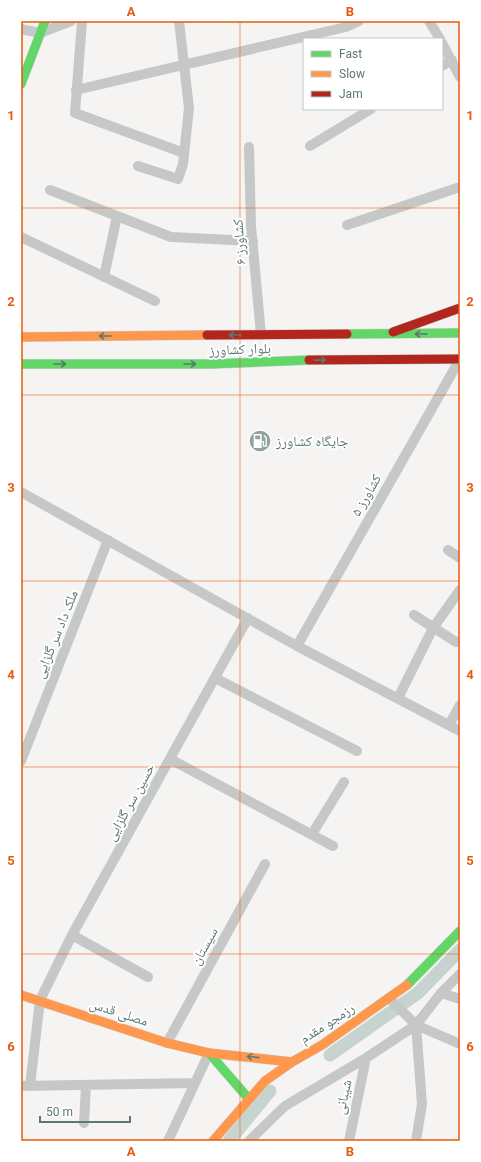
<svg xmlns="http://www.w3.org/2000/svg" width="481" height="1162" font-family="Roboto,'Noto Naskh Arabic',sans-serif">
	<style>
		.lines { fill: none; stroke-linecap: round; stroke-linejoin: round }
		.canal { stroke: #c7d3ce; stroke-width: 13 }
		.fast-casing { stroke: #cfd1d0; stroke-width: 10 }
		.slow-casing { stroke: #cfd1d0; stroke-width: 10 }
		.jam-casing { stroke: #cfd1d0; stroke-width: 10 }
		.street { stroke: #c5c8c7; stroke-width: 10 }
		.fast { stroke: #63d668; stroke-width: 9 }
		.slow { stroke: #ff974d; stroke-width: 9 }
		.jam { stroke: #b3261e; stroke-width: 9 }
		.oneway { stroke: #5c7871 }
		.grid { fill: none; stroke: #e8590c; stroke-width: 1; stroke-opacity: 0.55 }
		.labels { text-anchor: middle; stroke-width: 4; stroke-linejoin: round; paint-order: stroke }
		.street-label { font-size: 14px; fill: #5c7871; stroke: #fff }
		.poi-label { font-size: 14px; fill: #5c7871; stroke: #fff; text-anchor: start }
		.neatline { fill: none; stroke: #e8590c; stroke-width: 1.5 }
		.grid-label { font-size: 13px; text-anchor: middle; font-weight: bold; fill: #e8590c }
	</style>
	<rect width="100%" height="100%" fill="#f5f4f3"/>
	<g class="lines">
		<path class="canal" d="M330 1055 418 993 460 950
			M229 1141 270 1091"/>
		<g class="fast-casing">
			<path id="fast" d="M21 84 45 21
				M347 334 460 333
				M21 364H211L309 360
				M407 985 460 931
				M209 1053 249 1099"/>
		</g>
		<g class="slow-casing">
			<path id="slow" d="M21 337 207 335
				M21 995 167 1043 209 1053 292 1062
				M213 1141 265 1081 292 1062 322 1045 407 985"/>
		</g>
		<g class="jam-casing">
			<path id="jam" d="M393 332 460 308
				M207 335 347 334
				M309 360 460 359"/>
		</g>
		<path class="street" d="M82 21 75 113 184 153
			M429 21 440 39
			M21 29 40 33 71 21
			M442 43 460 77
			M442 66 452 60
			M76 90 346 27 359 21
			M310 146 371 109
			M249 147 251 226 261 335
			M138 166 178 179 183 164 189 108 179 21
			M50 190 171 237 253 241
			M347 225 460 187
			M21 237 155 301
			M104 277 117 216
			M21 492 297 646 460 731
			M448 550 460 558
			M414 615 456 642
			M297 646 460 359
			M215 678 357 751
			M398 698 433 628 460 590
			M449 725 460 705
			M170 759 333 846
			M21 761 108 540
			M312 834 344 782
			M72 935 148 977
			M441 993 460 999
			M389 998 416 1025 460 1044
			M167 1043 265 864
			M21 1086 195 1083
			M30 1086 40 1000 72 935 248 618
			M84 1123 86 1086
			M168 1141 209 1053
			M249 1141 285 1106 366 1058 416 1025 441 993 460 974
			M349 1141 366 1058
			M416 1141 422 1104 416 1025"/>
		<use href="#fast" class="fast"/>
		<use href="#slow" class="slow"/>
		<use href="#jam" class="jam"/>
	</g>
	<defs><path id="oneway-shaft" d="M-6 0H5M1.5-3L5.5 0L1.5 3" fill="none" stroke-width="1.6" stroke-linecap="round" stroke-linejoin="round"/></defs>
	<g class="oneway">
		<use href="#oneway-shaft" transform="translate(421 334) rotate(180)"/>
		<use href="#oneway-shaft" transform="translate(235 335) rotate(180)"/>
		<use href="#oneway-shaft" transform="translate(105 336) rotate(180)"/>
		<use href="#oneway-shaft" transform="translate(320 360) rotate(-1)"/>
		<use href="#oneway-shaft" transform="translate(60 364)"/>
		<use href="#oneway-shaft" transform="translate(190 364)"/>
		<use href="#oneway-shaft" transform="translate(253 1057) rotate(-174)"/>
	</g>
	<path class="grid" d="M240 21V1141M21 208H460M21 395H460M21 581H460M21 767H460M21 954H460"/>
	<defs>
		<g id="fuel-disc" transform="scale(1.15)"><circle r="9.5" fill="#92a39e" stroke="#fff"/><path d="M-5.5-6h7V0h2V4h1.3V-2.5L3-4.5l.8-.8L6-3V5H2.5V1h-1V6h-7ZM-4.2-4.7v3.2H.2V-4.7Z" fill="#fff"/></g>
	</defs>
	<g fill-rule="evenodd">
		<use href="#fuel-disc" x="260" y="441"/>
	</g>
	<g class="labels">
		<g class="street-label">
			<text transform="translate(239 242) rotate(-94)" y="5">کشاورز ۶</text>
			<text transform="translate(240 349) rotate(-2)" y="5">بلوار کشاورز</text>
			<text transform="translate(366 495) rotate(-60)" y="5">کشاورز ۵</text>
			<text transform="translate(56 634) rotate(-68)" y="5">ملک داد سر گلزایی</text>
			<text transform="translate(130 802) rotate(-61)" y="5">حسین سر گلزایی</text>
			<text transform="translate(204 946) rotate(-61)" y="5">سیستان</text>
			<text transform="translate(119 1012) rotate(18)" y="5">مصلی قدس</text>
			<text transform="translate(327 1023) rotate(-33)" y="5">رزمجو مقدم</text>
			<text transform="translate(343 1097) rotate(-78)" y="5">شیبانی</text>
		</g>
		<g class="poi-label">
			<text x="276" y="446">جایگاه کشاورز</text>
		</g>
	</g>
	<rect width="481" height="1162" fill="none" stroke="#ffffff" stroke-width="44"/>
	<rect x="303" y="38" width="140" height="72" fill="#ffffff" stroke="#bec9c6"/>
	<rect x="311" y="51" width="20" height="6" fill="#63d668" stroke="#bec9c6"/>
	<text x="339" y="58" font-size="12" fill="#5c7871">Fast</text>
	<rect x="311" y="71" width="20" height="6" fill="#ff974d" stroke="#bec9c6"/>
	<text x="339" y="78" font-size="12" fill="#5c7871">Slow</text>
	<rect x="311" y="91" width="20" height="6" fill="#b3261e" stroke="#bec9c6"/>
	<text x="339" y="98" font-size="12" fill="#5c7871">Jam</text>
	<path d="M40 1116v6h90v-6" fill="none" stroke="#5c7871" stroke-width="2"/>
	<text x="46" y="1116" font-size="12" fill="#5c7871" stroke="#ffffff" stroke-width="3" paint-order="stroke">50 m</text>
	<rect x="22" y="22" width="437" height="1118" class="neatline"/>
	<g class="grid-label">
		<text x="131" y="16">A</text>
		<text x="350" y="16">B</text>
		<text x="11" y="120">1</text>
		<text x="470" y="120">1</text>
		<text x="11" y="306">2</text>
		<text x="470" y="306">2</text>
		<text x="11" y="492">3</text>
		<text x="470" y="492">3</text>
		<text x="11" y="679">4</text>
		<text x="470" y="679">4</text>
		<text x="11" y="865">5</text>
		<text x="470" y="865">5</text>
		<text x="11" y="1051">6</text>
		<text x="470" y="1051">6</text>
		<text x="131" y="1156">A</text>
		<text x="350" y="1156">B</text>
	</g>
</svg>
